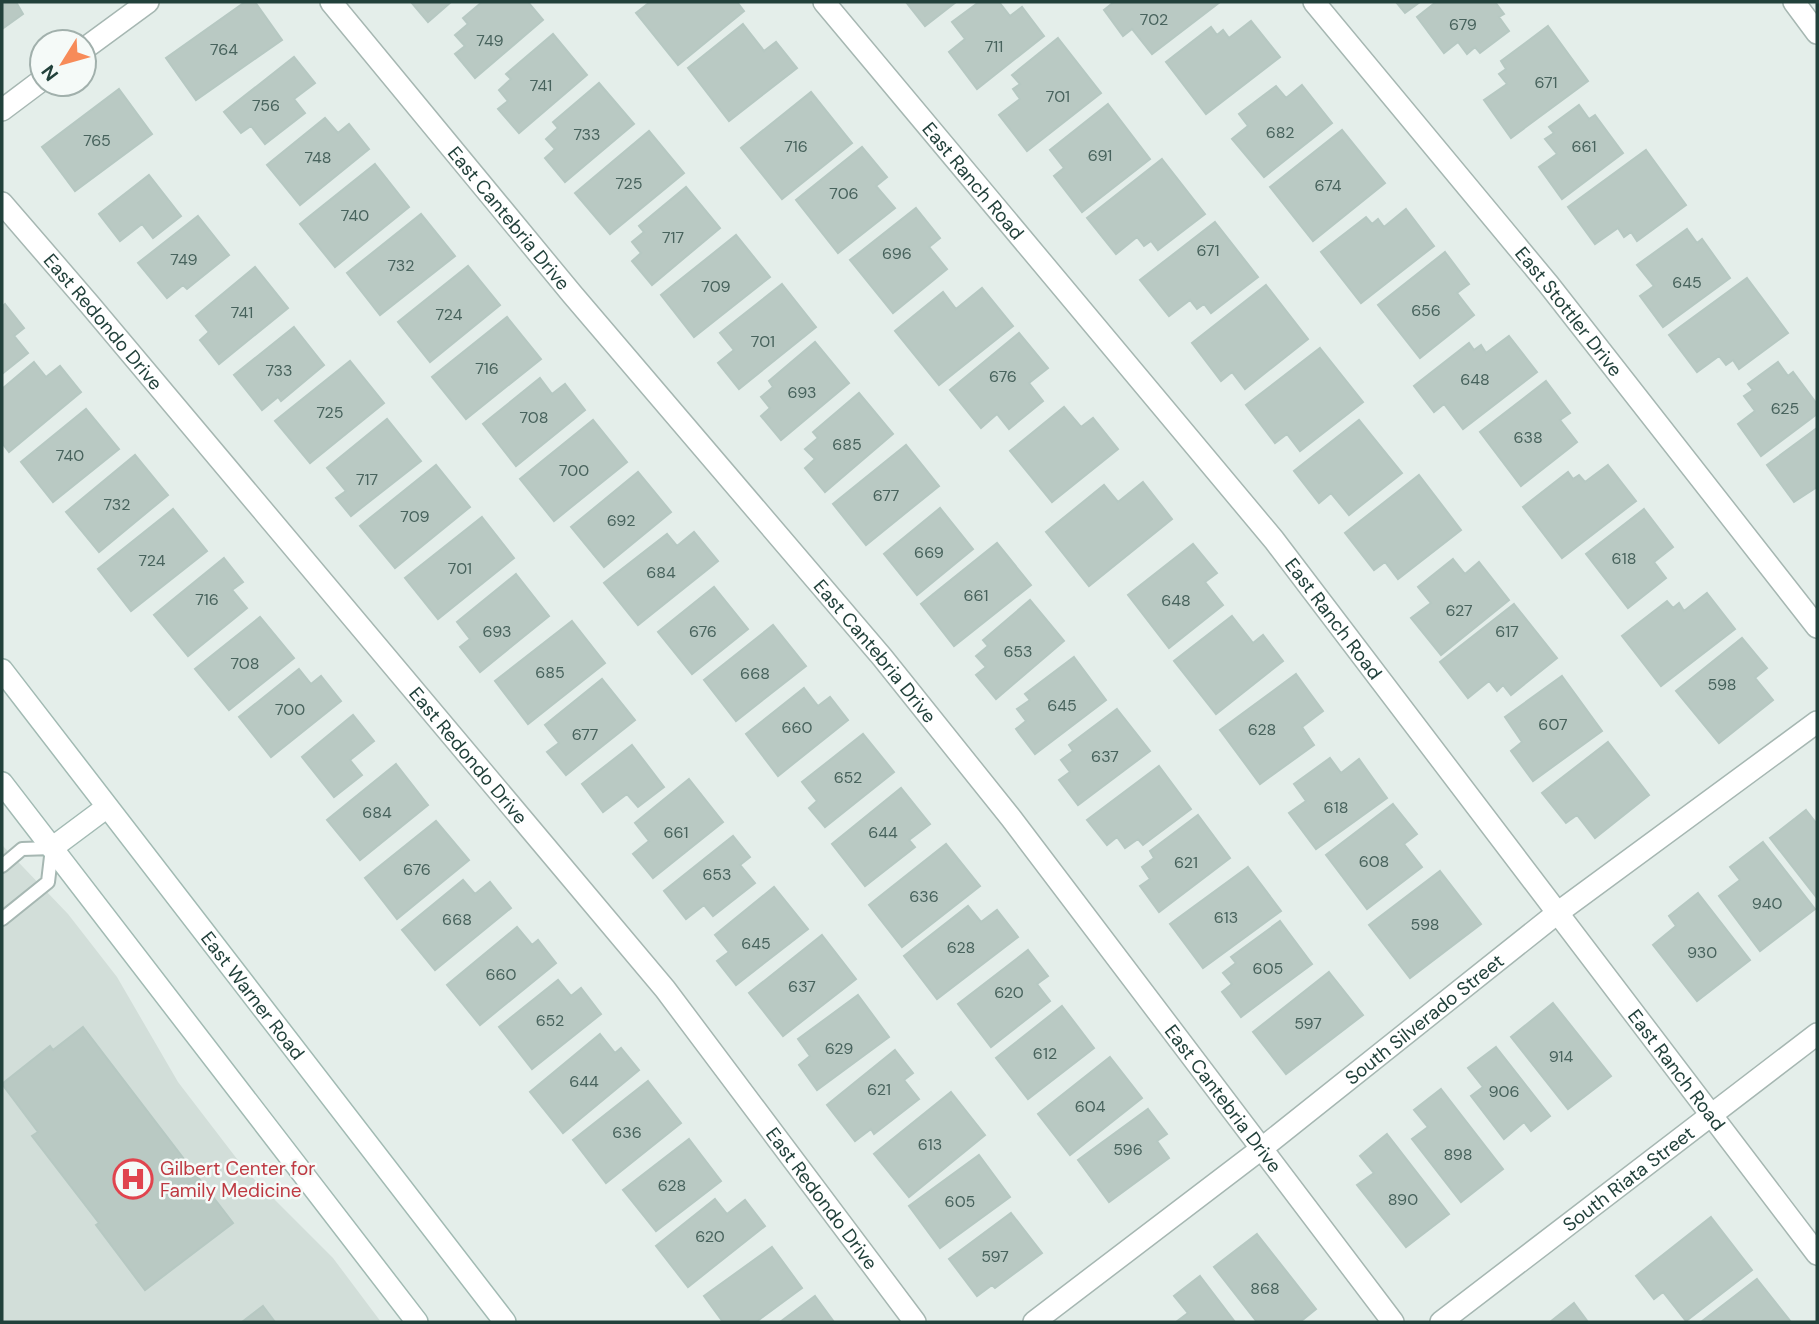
<svg xmlns="http://www.w3.org/2000/svg" width="1819" height="1324" font-family="'DM Sans',sans-serif">
	<style>
		.built { fill: #d2ded9 }
		.building { fill: #b9c9c3; stroke: #b6c8c2; stroke-width: 2 }
		.lines { fill: none; stroke-linecap: round; stroke-linejoin: round }
		.service-casing { stroke: #a6b7b2; stroke-width: 16 }
		.minor-casing { stroke: #a6b7b2; stroke-width: 24 }
		.tertiary-casing { stroke: #a6b7b2; stroke-width: 24 }
		.secondary-casing { stroke: #a2bab3; stroke-width: 24 }
		.service { stroke: #fff; stroke-width: 12 }
		.minor { stroke: #fff; stroke-width: 21 }
		.tertiary { stroke: #fff; stroke-width: 21 }
		.secondary { stroke: #fff; stroke-width: 21 }
		.labels { text-anchor: middle; stroke-width: 5; stroke-linejoin: round; paint-order: stroke }
		.number-label { font-size: 16px; fill: #48635d }
		.street-label { font-size: 19px; fill: #22413b; stroke: #f5faf8 }
		.health-label { font-size: 19px; fill: #be3a42; stroke: #f5faf8; text-anchor: start }
	</style>
	<rect width="100%" height="100%" fill="#e4eeea"/>
	<path class="built" d="M2 845 68 914 117 977 178 1082 247 1172 333 1258 381 1322H2Z"/>
	<path class="building" d="M2 2H16L23 14 2 29Z
		M245 2H255L282 40 196 100 166 58Z
		M411 2H451L428 22Z
		M482 2H528L543 20 475 78 455 54 465 46 455 35 468 24 463 18Z
		M650 2H737L744 11 678 65 636 13Z
		M906 2H956L925 26Z
		M979 2H999L1010 16 1022 7 1044 36 977 89 949 52 965 39 952 22Z
		M1114 2H1220L1152 54 1132 29 1123 36 1104 10Z
		M1396 2H1420L1405 13Z
		M1436 2H1495L1504 14 1499 17 1509 31 1480 53 1475 47 1467 54 1458 42 1444 53 1417 17Z
		M1251 21 1280 57 1206 114 1166 62 1211 27 1217 35 1223 30 1229 38Z
		M743 24 764 51 776 42 797 68 729 121 688 68Z
		M1548 26 1588 81 1511 138 1484 100 1507 84 1499 74 1506 69 1501 61Z
		M553 34 587 75 519 133 498 109 508 101 499 90 511 79 506 74Z
		M1058 38 1101 93 1027 151 999 115 1020 99 1013 89 1020 84 1012 75Z
		M294 57 315 83 294 99 305 113 265 144 251 126 241 133 224 112Z
		M599 83 634 124 565 182 545 158 555 149 546 139 558 128 553 122Z
		M1302 85 1332 123 1264 177 1232 139 1248 126 1239 114 1276 86 1286 98Z
		M119 89 152 134 75 191 42 147Z
		M811 92 852 143 782 199 741 148Z
		M1108 104 1150 159 1082 212 1054 176 1064 168 1050 150Z
		M1579 105 1589 119 1595 115 1623 153 1562 199 1539 167 1557 154 1545 139 1554 133 1549 127Z
		M325 118 338 133 349 124 369 149 300 205 267 165Z
		M1342 130 1385 183 1313 241 1270 187Z
		M649 131 684 173 610 234 575 193Z
		M862 147 887 177 876 186 895 208 838 253 796 200Z
		M1646 150 1686 205 1637 241 1631 232 1624 237 1618 228 1595 244 1568 207Z
		M1162 159 1205 214 1158 250 1151 241 1144 246 1137 237 1116 254 1087 218Z
		M375 164 409 207 335 267 300 224Z
		M149 175 181 216 153 238 142 224 120 241 99 214Z
		M686 187 720 228 652 285 632 261 641 253 632 242 644 232 639 226Z
		M916 208 940 238 929 247 947 269 893 313 850 260Z
		M1406 209 1434 246 1361 303 1321 252 1366 217 1372 224 1378 219 1384 227Z
		M421 214 455 256 380 315 347 273Z
		M198 216 229 255 187 289 183 285 167 298 138 263Z
		M1215 222 1258 277 1211 313 1204 304 1197 309 1190 300 1169 316 1140 280Z
		M1687 229 1697 243 1702 239 1730 278 1663 327 1640 296 1654 286 1637 265Z
		M736 235 770 277 694 337 661 295Z
		M1445 252 1469 284 1457 293 1474 315 1420 358 1378 305Z
		M468 266 500 305 430 362 398 322Z
		M255 267 288 308 219 364 200 340 209 332 196 316Z
		M1747 278 1788 333 1739 369 1733 360 1726 365 1719 356 1697 372 1669 335Z
		M782 284 816 327 739 389 718 363 734 350 720 333Z
		M1266 285 1308 339 1245 389 1232 372 1221 381 1192 343Z
		M982 288 1013 326 939 385 895 331 943 292 956 309Z
		M5 304 24 328 14 336 28 353 2 374V307Z
		M507 317 541 359 466 419 432 377Z
		M294 327 324 365 281 401 278 397 262 410 234 375Z
		M1019 333 1048 368 1029 383 1043 401 1009 429 997 414 981 428 950 390Z
		M1509 336 1537 372 1463 429 1444 404 1434 412 1414 386 1469 343 1474 350 1481 345 1486 353Z
		M815 342 849 383 781 440 761 416 770 408 761 397 773 387 769 381Z
		M1320 348 1363 402 1300 451 1287 434 1275 443 1246 405Z
		M350 361 384 403 310 463 275 421Z
		M34 362 46 377 60 366 81 392 9 452 2 443V389Z
		M1778 362 1788 376 1793 372 1817 404V414L1761 456 1738 424 1755 411 1744 396 1753 390 1748 384Z
		M540 378 552 394 565 384 585 410 516 466 483 424Z
		M1546 381 1570 413 1560 420 1577 442 1521 486 1480 432Z
		M859 393 893 434 825 492 805 468 815 459 805 449 818 438 813 432Z
		M1064 407 1081 427 1093 418 1118 449 1052 502 1010 451Z
		M86 409 119 449 53 502 21 462Z
		M387 419 421 461 351 516 336 498 346 491 327 468Z
		M593 420 627 462 554 521 520 479Z
		M1359 420 1402 473 1349 515 1331 493 1319 503 1294 471Z
		M1817 428V487L1794 502 1767 465Z
		M906 445 939 486 866 545 833 504Z
		M135 455 168 495 99 552 66 512Z
		M436 465 470 507 395 568 360 526Z
		M1608 465 1636 501 1562 558 1523 507 1568 472 1573 479 1579 475 1585 482Z
		M638 472 671 512 604 567 571 527Z
		M1419 475 1461 530 1398 579 1385 562 1374 570 1345 533Z
		M1143 482 1172 519 1089 586 1046 532 1104 485 1118 502Z
		M940 508 973 549 917 595 884 554Z
		M173 509 207 551 131 611 98 569Z
		M1644 509 1673 547 1654 562 1666 578 1628 608 1586 554Z
		M482 517 514 558 438 619 405 578Z
		M694 532 718 561 638 625 604 583 667 534 677 546Z
		M997 543 1031 585 954 646 921 604Z
		M1193 544 1217 573 1205 582 1223 605 1169 648 1128 595Z
		M224 558 243 582 232 590 247 608 188 656 154 615Z
		M1453 559 1465 574 1479 562 1509 600 1441 655 1411 618 1431 603 1418 587Z
		M516 574 549 616 480 672 460 647 470 639 457 622Z
		M714 587 748 629 692 674 658 632Z
		M1707 593 1735 629 1661 686 1622 636 1667 601 1673 608 1679 603 1684 611Z
		M1030 600 1064 641 996 699 976 675 986 667 976 656 988 646 983 640Z
		M1514 604 1557 658 1511 695 1503 685 1497 691 1489 681 1468 698 1440 662Z
		M1232 616 1253 643 1263 635 1283 661 1216 714 1174 661Z
		M260 617 294 658 229 710 195 669Z
		M572 621 605 663 528 724 495 681Z
		M773 625 806 666 736 721 704 680Z
		M1742 638 1767 668 1755 678 1773 700 1719 743 1676 691Z
		M1074 657 1106 700 1035 754 1016 729 1026 721 1017 709 1030 700 1025 694Z
		M299 669 311 684 321 676 341 701 271 757 239 717Z
		M1296 674 1323 711 1302 727 1314 745 1260 784 1220 730Z
		M1562 676 1602 731 1533 781 1511 751 1522 742 1505 717Z
		M602 679 635 720 566 775 547 752 559 743 545 725Z
		M804 688 818 706 830 697 848 720 778 776 746 734Z
		M1117 709 1150 751 1078 805 1059 780 1070 772 1061 760 1073 751 1069 745Z
		M353 715 374 741 350 760 362 775 334 797 302 757Z
		M863 734 894 772 825 827 809 808 817 801 802 782Z
		M1608 742 1649 795 1595 838 1577 815 1566 823 1542 793Z
		M632 745 664 787 638 807 627 794 603 812 582 784Z
		M1330 758 1341 773 1359 759 1387 798 1316 849 1289 813 1306 801 1294 784Z
		M396 764 428 805 360 860 327 820Z
		M1159 766 1191 809 1143 845 1138 839 1125 848 1117 837 1107 845 1087 820Z
		M689 779 723 822 653 878 633 854 649 841 635 823Z
		M901 788 930 824 909 840 915 847 865 886 832 844Z
		M1393 804 1417 834 1404 844 1422 867 1367 909 1326 855Z
		M1806 810 1817 824V898L1770 838Z
		M1198 815 1230 858 1159 912 1140 886 1150 879 1142 867 1154 858 1150 851Z
		M436 821 469 860 397 919 365 878Z
		M733 836 750 857 740 865 755 883 713 916 704 905 686 919 664 891Z
		M1763 842 1815 909 1760 951 1719 896 1740 880 1730 867Z
		M946 844 980 886 902 947 869 905Z
		M1248 867 1281 911 1203 968 1170 924Z
		M1440 871 1481 924 1410 978 1369 925Z
		M463 880 475 894 490 882 511 908 435 970 402 930Z
		M774 887 808 929 736 985 717 961 729 952 715 935Z
		M1698 893 1750 960 1697 1001 1653 945 1676 926 1669 916Z
		M968 906 981 922 997 910 1018 937 937 999 904 956Z
		M1280 921 1312 964 1241 1017 1222 992 1232 984 1223 973 1236 963 1231 957Z
		M517 927 532 945 538 940 556 963 480 1025 447 985Z
		M822 935 856 979 783 1036 749 993Z
		M1028 950 1048 976 1037 984 1050 1001 991 1047 958 1004Z
		M1329 972 1363 1015 1286 1074 1253 1032Z
		M558 980 571 996 581 988 601 1014 532 1069 499 1027Z
		M858 995 889 1037 817 1090 799 1065 810 1056 798 1039Z
		M1553 1003 1611 1076 1568 1109 1511 1037Z
		M1062 1006 1094 1048 1028 1099 996 1058Z
		M83 1027 233 1223 145 1290 96 1225 99 1223 32 1136 38 1132 2 1084 50 1046 53 1050Z
		M600 1034 615 1053 621 1048 639 1070 563 1133 530 1092Z
		M1496 1047 1550 1116 1531 1131 1524 1122 1504 1139 1471 1096 1483 1087 1468 1068Z
		M895 1050 913 1073 904 1080 919 1099 874 1134 871 1129 855 1141 827 1105Z
		M1110 1057 1142 1098 1070 1155 1038 1114Z
		M648 1081 681 1123 606 1183 573 1140Z
		M1441 1089 1503 1169 1461 1202 1412 1139 1428 1127 1414 1110Z
		M951 1092 985 1135 909 1197 874 1154Z
		M1148 1109 1167 1134 1157 1141 1169 1158 1109 1202 1078 1160Z
		M1387 1134 1449 1214 1406 1247 1357 1185 1374 1173 1360 1156Z
		M689 1139 721 1181 656 1231 623 1190Z
		M979 1155 1010 1197 940 1248 909 1206Z
		M715 1199 727 1214 745 1200 765 1226 688 1287 656 1246Z
		M1011 1213 1042 1253 995 1288 992 1285 977 1296 949 1259Z
		M1711 1217 1752 1270 1686 1321 1663 1292 1654 1299 1636 1276Z
		M1257 1234 1316 1309 1300 1322H1257L1214 1267Z
		M772 1247 802 1288 756 1322H723L704 1296Z
		M1200 1276 1235 1322H1176L1188 1313 1174 1296Z
		M1757 1279 1791 1322H1701Z
		M815 1296 834 1322H780Z
		M1574 1303 1588 1322H1550Z
		M263 1306 275 1322H242Z"/>
	<g class="lines">
		<g class="service-casing">
			<path id="service" d="M2 866 22 849 52 848 48 882 2 919"/>
		</g>
		<g class="minor-casing">
			<g id="minor">
				<path id="s1" d="M331 2 572 294 882 657 1011 818 1393 1322"/>
				<path id="s2" d="M824 2 1274 540 1817 1254"/>
				<path id="s3" d="M1314 2 1549 285 1817 627"/>
				<path d="M84 49 148 2"/>
				<path d="M2 110 42 80"/>
				<path id="s4" d="M2 203 90 305 665 989 915 1322"/>
				<path id="s5" d="M1034 1322 1261 1149 1556 914 1817 722"/>
			</g>
		</g>
		<g class="tertiary-casing">
			<g id="tertiary">
				<path d="M1794 2 1817 33"/>
				<path id="s6" d="M1441 1322 1817 1034"/>
			</g>
		</g>
		<g class="secondary-casing">
			<g id="secondary">
				<path id="s7" d="M2 670 505 1322"/>
				<path d="M2 783 417 1322"/>
				<path d="M52 848 107 807"/>
			</g>
		</g>
		<use href="#service" class="service"/>
		<use href="#minor" class="minor"/>
		<use href="#tertiary" class="tertiary"/>
		<use href="#secondary" class="secondary"/>
	</g>
	<defs>
		<g id="hospital-ring" transform="scale(2.0125)"><circle r="9.5" fill="#f5faf8" stroke="#e0444e" stroke-width="1.5"/><path d="M-5-5h3v3.5h4V-5h3V5h-3V1.5h-4V5h-3Z" fill="#e0444e"/></g>
	</defs>
	<g fill-rule="evenodd">
		<use href="#hospital-ring" x="133" y="1179"/>
	</g>
	<g class="labels">
		<g class="number-label">
			<text x="1154" y="25">702</text>
			<text x="1463" y="30">679</text>
			<text x="490" y="46">749</text>
			<text x="994" y="52">711</text>
			<text x="224" y="55">764</text>
			<text x="1546" y="88">671</text>
			<text x="541" y="91">741</text>
			<text x="1058" y="102">701</text>
			<text x="266" y="111">756</text>
			<text x="1280" y="138">682</text>
			<text x="587" y="140">733</text>
			<text x="97" y="146">765</text>
			<text x="796" y="152">716</text>
			<text x="1584" y="152">661</text>
			<text x="1100" y="161">691</text>
			<text x="318" y="163">748</text>
			<text x="629" y="189">725</text>
			<text x="1328" y="191">674</text>
			<text x="844" y="199">706</text>
			<text x="355" y="221">740</text>
			<text x="673" y="243">717</text>
			<text x="1208" y="256">671</text>
			<text x="897" y="259">696</text>
			<text x="184" y="265">749</text>
			<text x="401" y="271">732</text>
			<text x="1687" y="288">645</text>
			<text x="716" y="292">709</text>
			<text x="1426" y="316">656</text>
			<text x="242" y="318">741</text>
			<text x="449" y="320">724</text>
			<text x="763" y="347">701</text>
			<text x="487" y="374">716</text>
			<text x="279" y="376">733</text>
			<text x="1003" y="382">676</text>
			<text x="1475" y="385">648</text>
			<text x="802" y="398">693</text>
			<text x="1785" y="414">625</text>
			<text x="330" y="418">725</text>
			<text x="534" y="423">708</text>
			<text x="1528" y="443">638</text>
			<text x="847" y="450">685</text>
			<text x="70" y="461">740</text>
			<text x="574" y="476">700</text>
			<text x="367" y="485">717</text>
			<text x="886" y="501">677</text>
			<text x="117" y="510">732</text>
			<text x="415" y="522">709</text>
			<text x="621" y="526">692</text>
			<text x="929" y="558">669</text>
			<text x="1624" y="564">618</text>
			<text x="152" y="566">724</text>
			<text x="460" y="574">701</text>
			<text x="661" y="578">684</text>
			<text x="976" y="601">661</text>
			<text x="207" y="605">716</text>
			<text x="1176" y="606">648</text>
			<text x="1459" y="616">627</text>
			<text x="497" y="637">693</text>
			<text x="703" y="637">676</text>
			<text x="1507" y="637">617</text>
			<text x="1018" y="657">653</text>
			<text x="245" y="669">708</text>
			<text x="550" y="678">685</text>
			<text x="755" y="679">668</text>
			<text x="1722" y="690">598</text>
			<text x="1062" y="711">645</text>
			<text x="290" y="715">700</text>
			<text x="1553" y="730">607</text>
			<text x="797" y="733">660</text>
			<text x="1262" y="735">628</text>
			<text x="585" y="740">677</text>
			<text x="1105" y="762">637</text>
			<text x="848" y="783">652</text>
			<text x="1336" y="813">618</text>
			<text x="377" y="818">684</text>
			<text x="676" y="838">661</text>
			<text x="883" y="838">644</text>
			<text x="1374" y="867">608</text>
			<text x="1186" y="868">621</text>
			<text x="417" y="875">676</text>
			<text x="717" y="880">653</text>
			<text x="924" y="902">636</text>
			<text x="1767" y="909">940</text>
			<text x="1226" y="923">613</text>
			<text x="457" y="925">668</text>
			<text x="1425" y="930">598</text>
			<text x="756" y="949">645</text>
			<text x="961" y="953">628</text>
			<text x="1702" y="958">930</text>
			<text x="1268" y="974">605</text>
			<text x="501" y="980">660</text>
			<text x="802" y="992">637</text>
			<text x="1009" y="998">620</text>
			<text x="550" y="1026">652</text>
			<text x="1308" y="1029">597</text>
			<text x="839" y="1054">629</text>
			<text x="1045" y="1059">612</text>
			<text x="1561" y="1062">914</text>
			<text x="584" y="1087">644</text>
			<text x="879" y="1095">621</text>
			<text x="1504" y="1097">906</text>
			<text x="1090" y="1112">604</text>
			<text x="627" y="1138">636</text>
			<text x="930" y="1150">613</text>
			<text x="1128" y="1155">596</text>
			<text x="1458" y="1160">898</text>
			<text x="672" y="1191">628</text>
			<text x="1403" y="1205">890</text>
			<text x="960" y="1207">605</text>
			<text x="710" y="1242">620</text>
			<text x="995" y="1262">597</text>
			<text x="1265" y="1294">868</text>
		</g>
		<g class="street-label">
			<text dy="7" stroke="none"><textPath href="#s2" startOffset="233">East Ranch Road</textPath></text>
			<text dy="7" stroke="none"><textPath href="#s1" startOffset="280">East Cantebria Drive</textPath></text>
			<text dy="7" stroke="none"><textPath href="#s3" startOffset="401">East Stottler Drive</textPath></text>
			<text dy="7" stroke="none"><textPath href="#s4" startOffset="156">East Redondo Drive</textPath></text>
			<text dy="7" stroke="none"><textPath href="#s2" startOffset="800">East Ranch Road</textPath></text>
			<text dy="7" stroke="none"><textPath href="#s1" startOffset="847">East Cantebria Drive</textPath></text>
			<text dy="7" stroke="none"><textPath href="#s4" startOffset="723">East Redondo Drive</textPath></text>
			<text dy="7" stroke="none"><textPath href="#s7" startOffset="411">East Warner Road</textPath></text>
			<text dy="7" stroke="none"><textPath href="#s5" startOffset="494">South Silverado Street</textPath></text>
			<text dy="7" stroke="none"><textPath href="#s2" startOffset="1367">East Ranch Road</textPath></text>
			<text dy="7" stroke="none"><textPath href="#s1" startOffset="1414">East Cantebria Drive</textPath></text>
			<text dy="7" stroke="none"><textPath href="#s6" startOffset="236">South Riata Street</textPath></text>
			<text dy="7" stroke="none"><textPath href="#s4" startOffset="1290">East Redondo Drive</textPath></text>
		</g>
		<g class="health-label">
			<text x="160" y="1175">Gilbert Center for<tspan x="160" dy="22">Family Medicine</tspan></text>
		</g>
	</g>
	<rect width="1819" height="1324" fill="none" stroke="#22413b" stroke-width="7"/>
	<g transform="translate(63 63) rotate(233)"><circle r="33" fill="#f5faf8" stroke="#a1b0ac" stroke-width="2"/>
	<path d="M0-5L12 26L0 18L-12 26Z" fill="#f78b59"/>
	<text y="-10" font-size="19" font-weight="bold" text-anchor="middle" fill="#22413b">N</text>
	</g>
</svg>
